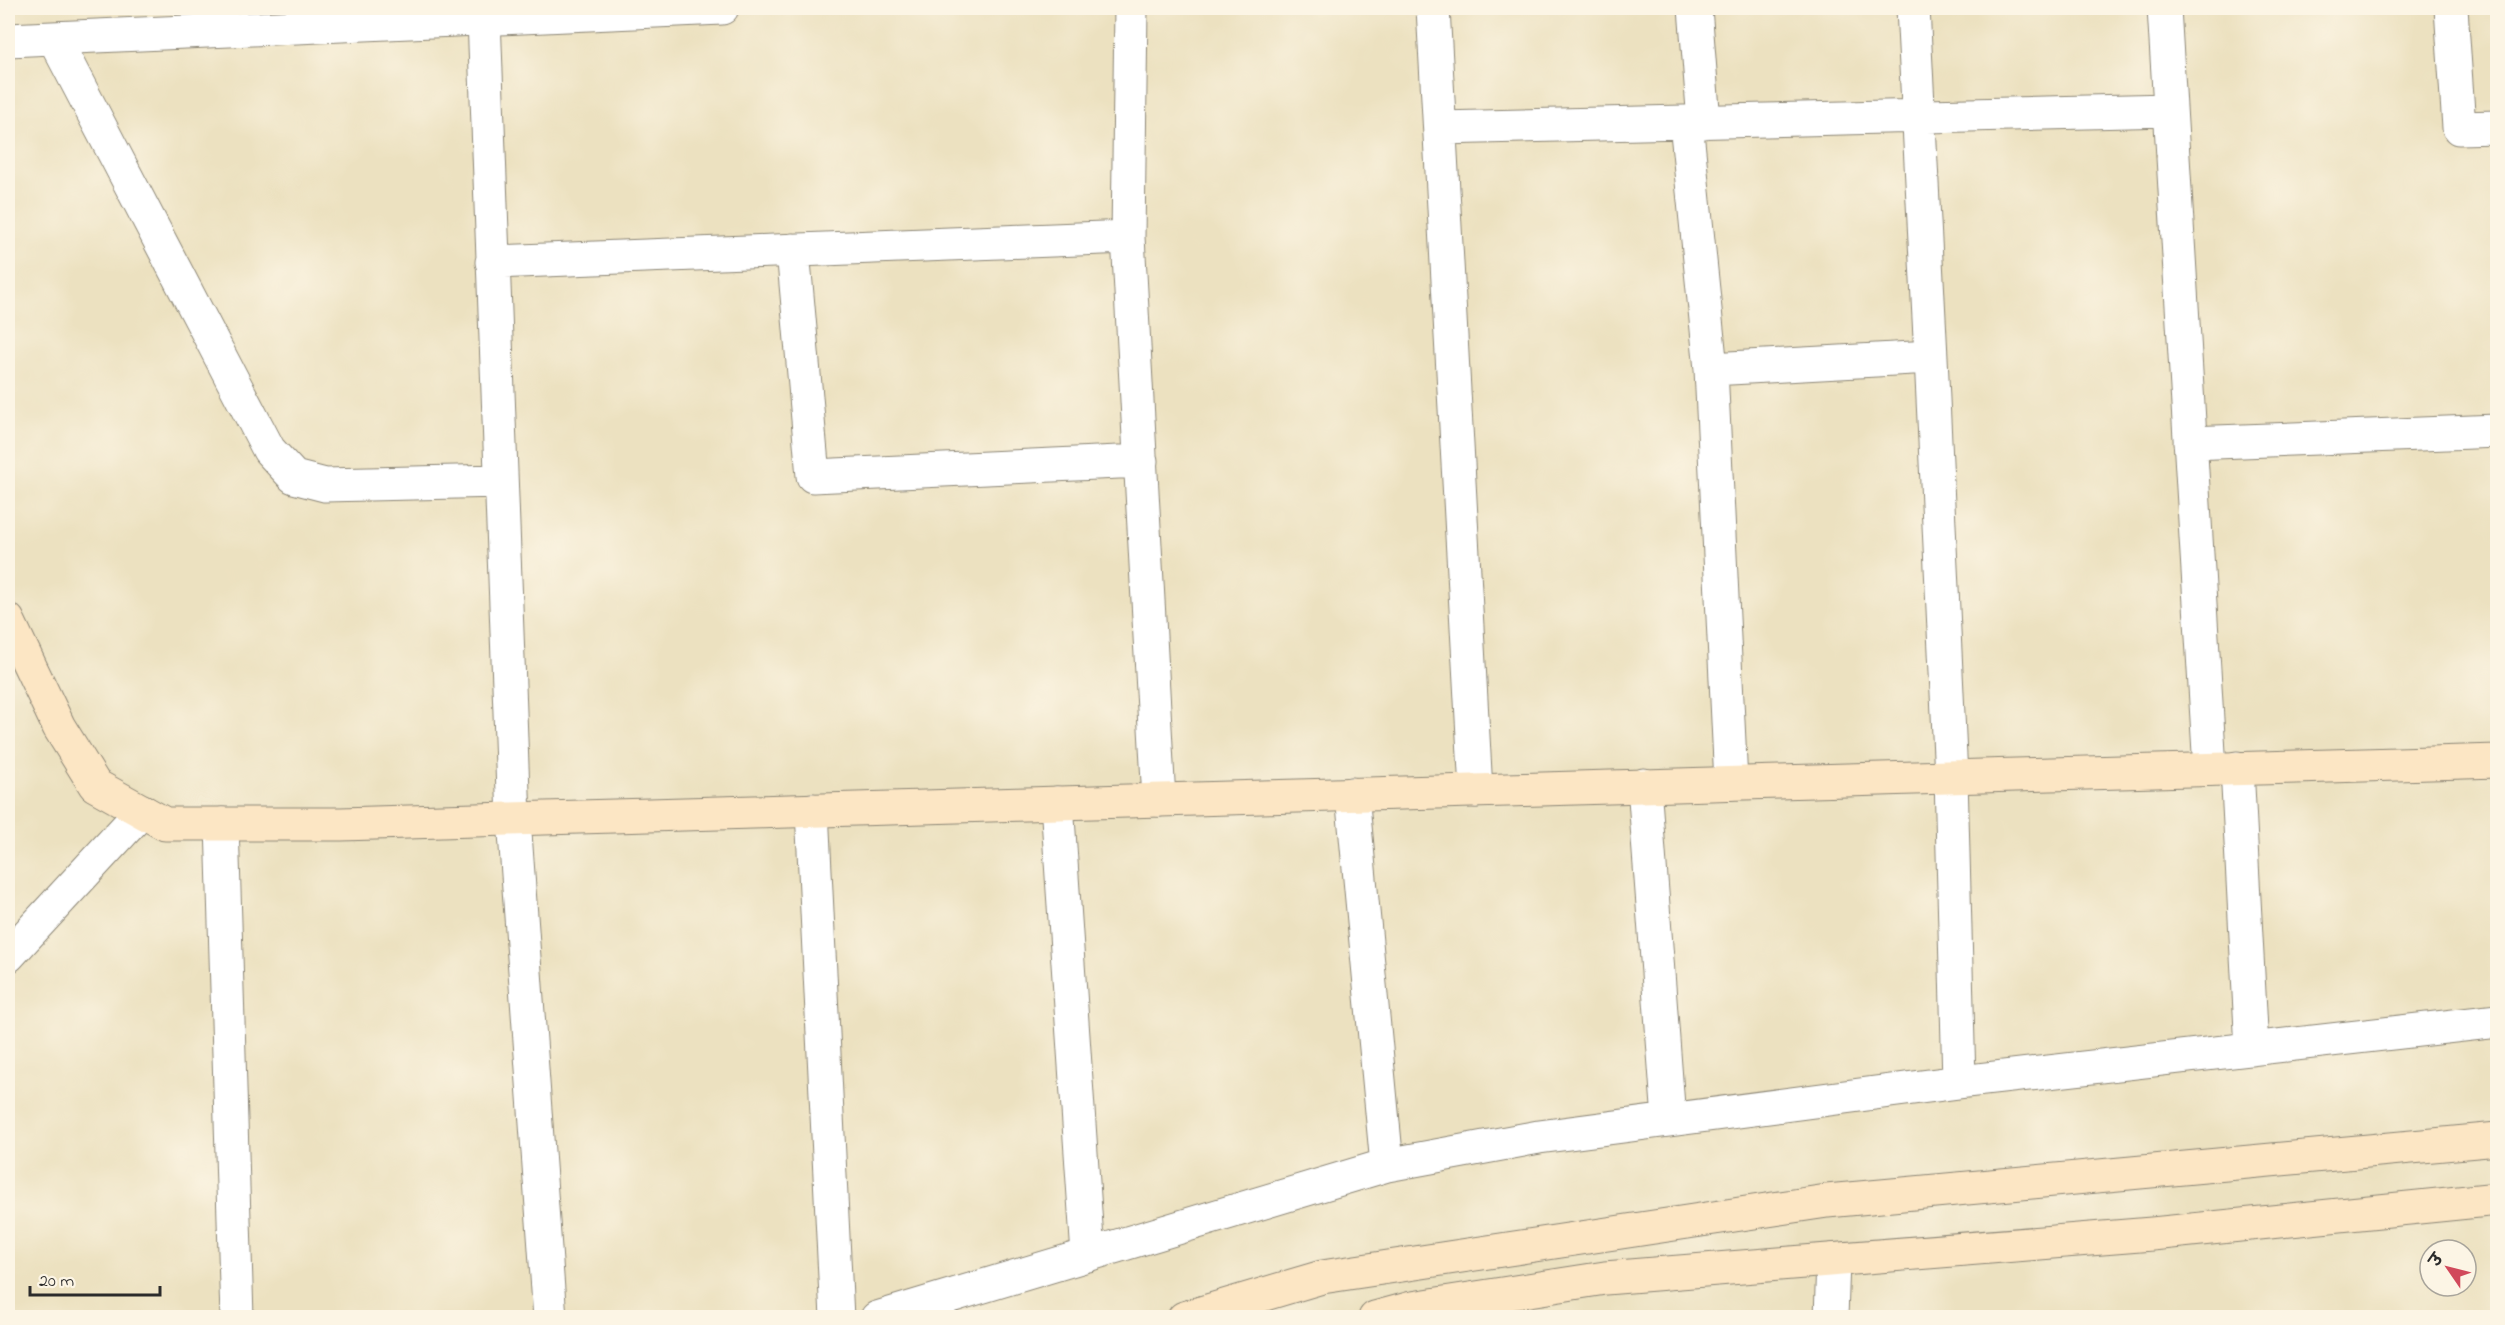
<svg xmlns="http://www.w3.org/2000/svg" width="2505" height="1325" font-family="'Indie Flower','Playpen Sans Deva',sans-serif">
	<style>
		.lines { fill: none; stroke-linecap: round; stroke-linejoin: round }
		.street-casing { stroke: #8c8676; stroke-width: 35 }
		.secondary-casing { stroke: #8c8676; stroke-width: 35 }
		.street { stroke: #fff; stroke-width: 33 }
		.secondary { stroke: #fce6c4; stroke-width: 33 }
	</style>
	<rect width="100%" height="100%" fill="#fcf5e5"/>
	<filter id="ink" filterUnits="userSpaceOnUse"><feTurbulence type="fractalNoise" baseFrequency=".0167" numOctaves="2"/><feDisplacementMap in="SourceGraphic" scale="12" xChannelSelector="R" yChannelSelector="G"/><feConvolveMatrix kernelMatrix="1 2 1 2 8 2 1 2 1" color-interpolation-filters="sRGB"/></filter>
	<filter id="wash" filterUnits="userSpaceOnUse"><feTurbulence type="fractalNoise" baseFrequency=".008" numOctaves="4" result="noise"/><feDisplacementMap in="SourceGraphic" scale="24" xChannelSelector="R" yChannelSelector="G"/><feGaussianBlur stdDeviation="1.35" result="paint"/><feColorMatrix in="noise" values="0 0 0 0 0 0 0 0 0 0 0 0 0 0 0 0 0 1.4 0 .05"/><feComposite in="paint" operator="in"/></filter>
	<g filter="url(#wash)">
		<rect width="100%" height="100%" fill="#ece1c0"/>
	</g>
	<g filter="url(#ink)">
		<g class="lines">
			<g class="street-casing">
				<path id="street" d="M1433 8 1476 791
					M1695 8 1704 122
					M1913 8 1931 357
					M2164 8 2210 769
					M2451 8 2459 128 2498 127
					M484 18 514 819 550 1318
					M54 38 269 450 294 477 325 485 501 481
					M8 40 722 8
					M1686 122 1711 369
					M1440 128 2170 110
					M1128 237 1131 8
					M793 250 813 476 1141 461
					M492 262 1128 237 1159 800
					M2190 443 2498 431
					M2237 768 2252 1049
					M1731 783 1711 369 1931 357 1951 777 1959 1082
					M1644 785 1669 1120
					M1352 794 1387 1165
					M1057 803 1088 1255
					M812 810 837 1318
					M222 824 237 1318
					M8 956 142 811
					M877 1318 1387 1165 1539 1137 1959 1082 2498 1021
					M1831 1318 1833 1260"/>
			</g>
			<g class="secondary-casing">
				<path id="secondary" d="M8 620 59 727 95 785 165 824H341L2498 761
					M1184 1318 1322 1277 1827 1201 2498 1139
					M1375 1318 1412 1308 1605 1278 2152 1234 2498 1199"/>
			</g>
			<use href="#street" class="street"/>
			<use href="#secondary" class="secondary"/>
		</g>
	</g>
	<rect width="2505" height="1325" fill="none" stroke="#fcf5e5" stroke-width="30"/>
	<g transform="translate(2448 1268) rotate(305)"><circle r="28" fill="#fcf5e5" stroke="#a8a49b" stroke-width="1.5"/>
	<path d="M0-4.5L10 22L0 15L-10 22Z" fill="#d1495b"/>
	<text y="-9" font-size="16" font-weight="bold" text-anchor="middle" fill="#2b2b2b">उ</text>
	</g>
	<path d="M30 1286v9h130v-9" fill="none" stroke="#2b2b2b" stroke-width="3"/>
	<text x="39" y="1286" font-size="18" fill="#2b2b2b" stroke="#fcf5e5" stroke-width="4.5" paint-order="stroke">20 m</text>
</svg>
